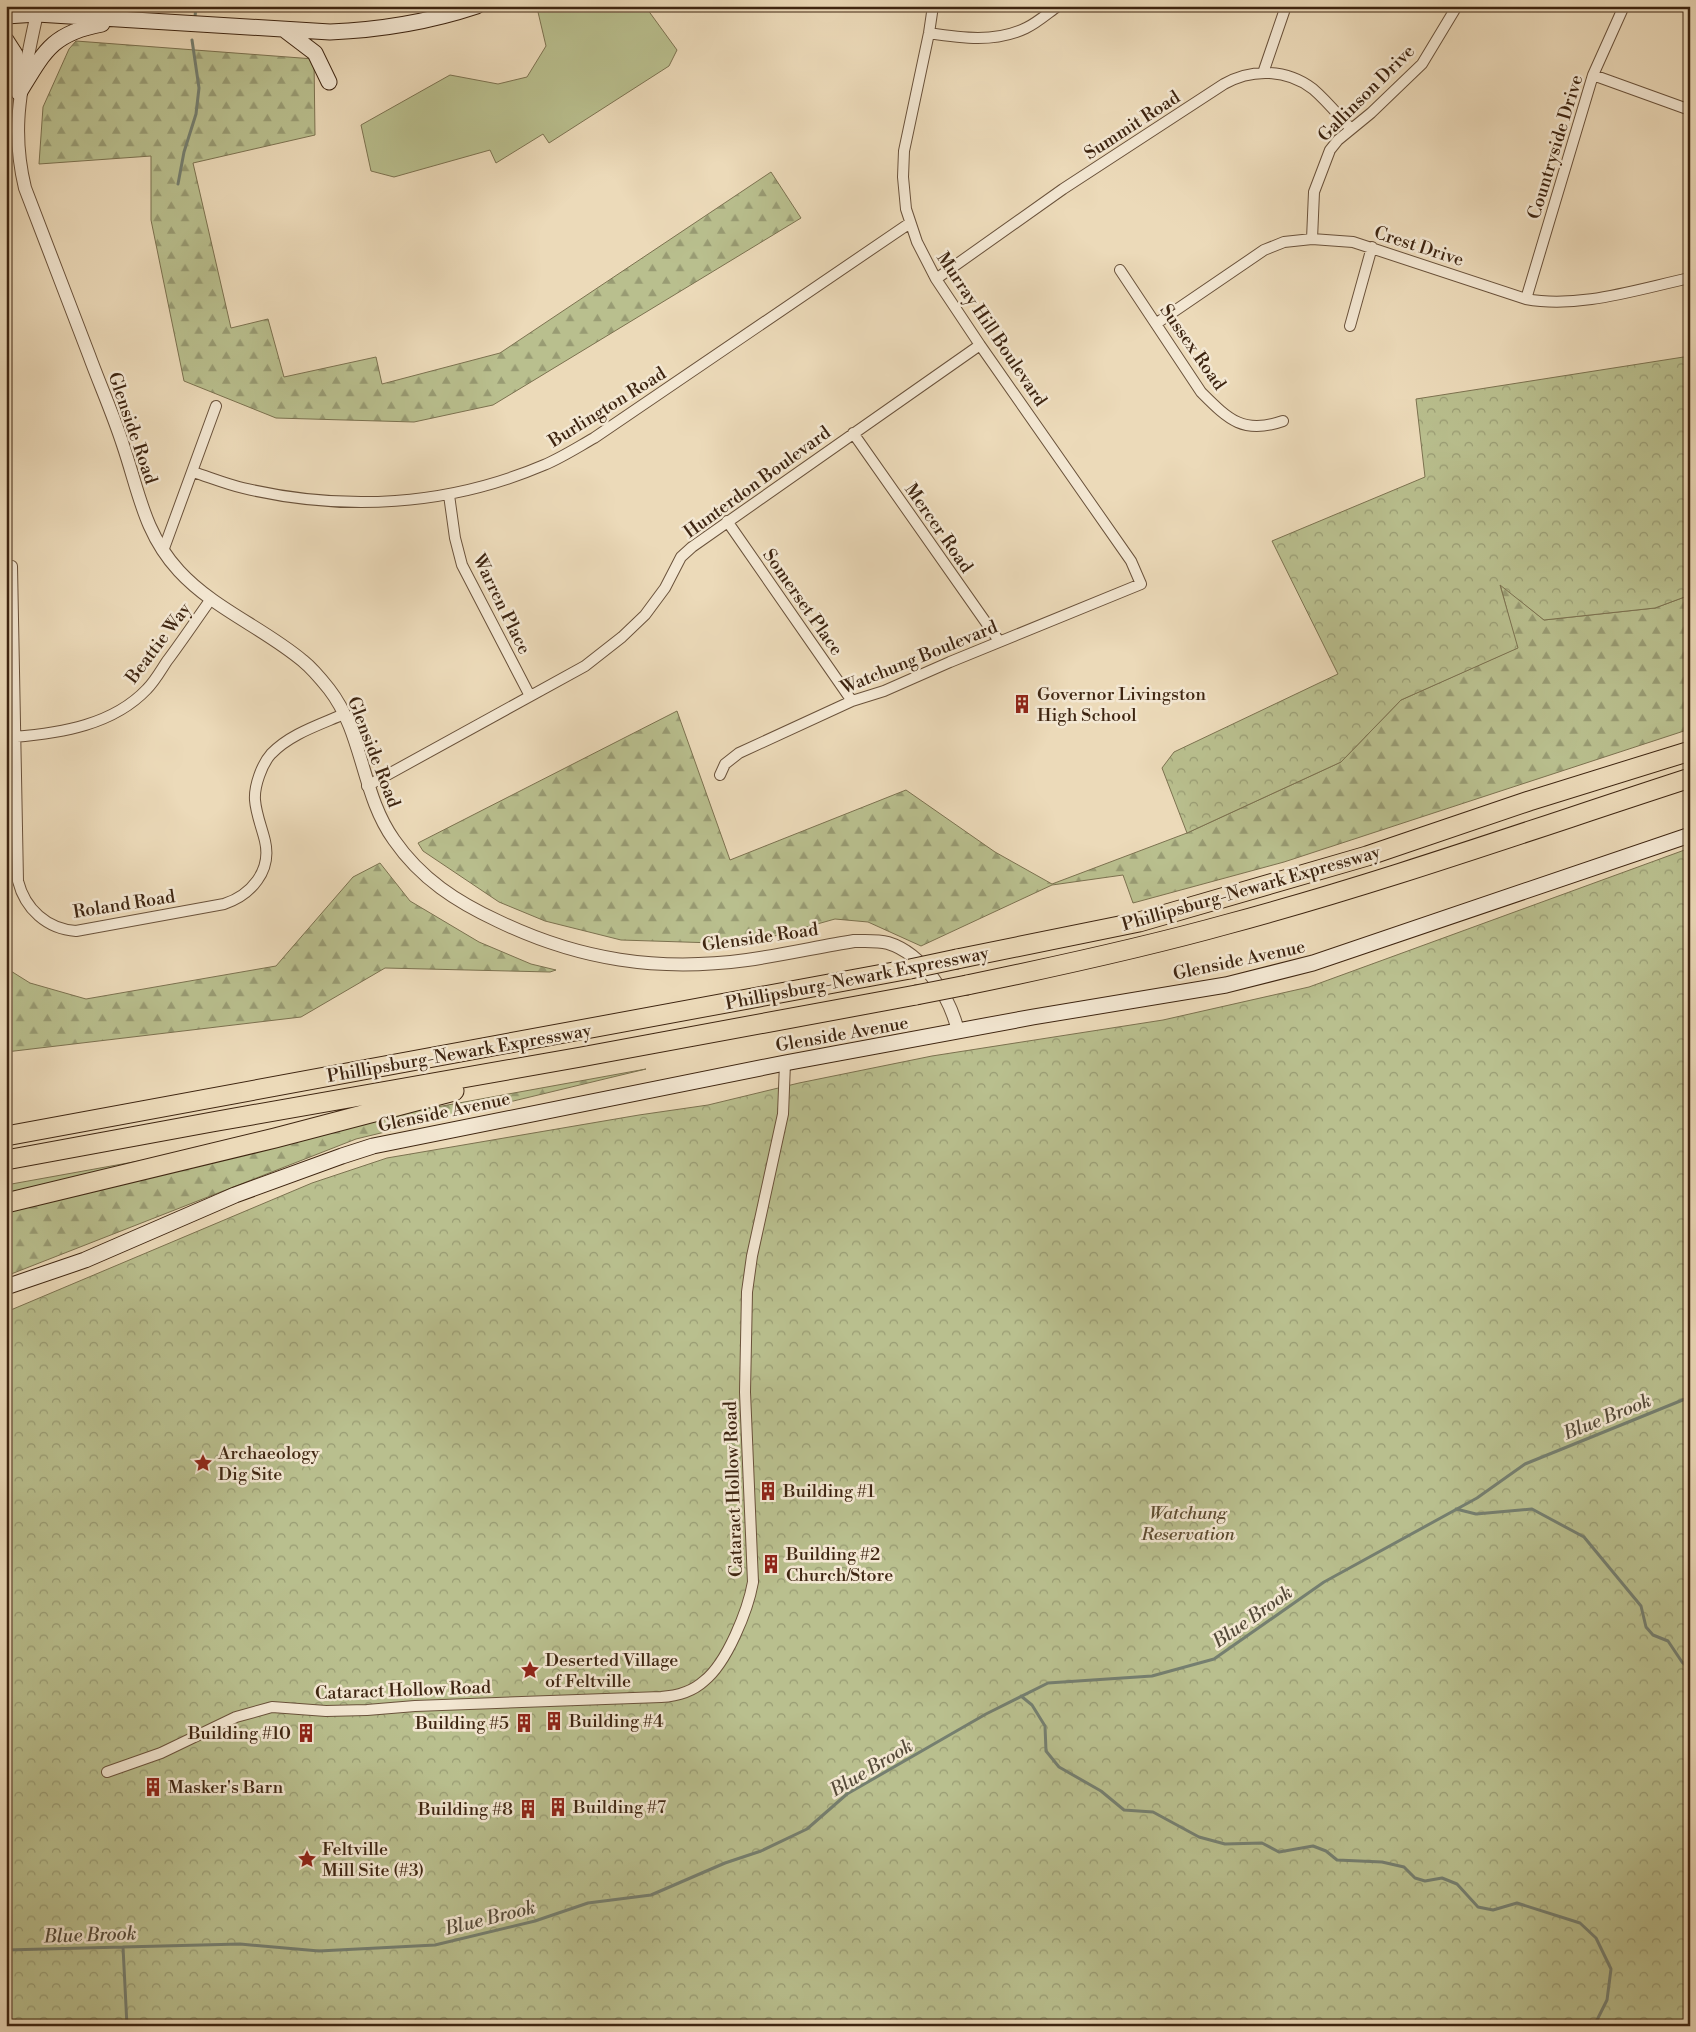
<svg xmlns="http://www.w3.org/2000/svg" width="1696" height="2032" font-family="'Libre Bodoni',serif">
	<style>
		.grass { fill: #b9bf8e; stroke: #7c7250 }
		.forest { fill: url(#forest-firs); stroke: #7c7250 }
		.park { fill: url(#park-crowns); stroke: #7c7250 }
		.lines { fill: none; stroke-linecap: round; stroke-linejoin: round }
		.stream { stroke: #757f70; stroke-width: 3 }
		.minor-casing { stroke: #6a523b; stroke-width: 12 }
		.tertiary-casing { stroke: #6a523b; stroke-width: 14 }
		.secondary-casing { stroke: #3e2511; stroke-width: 17 }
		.motorway-casing { stroke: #3e2511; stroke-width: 21 }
		.minor { stroke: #f3e7d2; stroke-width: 10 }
		.tertiary { stroke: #f3e7d2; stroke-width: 12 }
		.secondary { stroke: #f3e7d2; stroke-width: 15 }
		.motorway { stroke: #ecdab9; stroke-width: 19 }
		.motorway-bridge-casing { stroke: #3e2511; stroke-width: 21; stroke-linecap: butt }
		.motorway-bridge { stroke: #ecdab9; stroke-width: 19 }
		.labels { text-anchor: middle; stroke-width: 5; stroke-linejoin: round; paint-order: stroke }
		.street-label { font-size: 18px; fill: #3e2511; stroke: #f3e7d2 }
		.poi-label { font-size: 18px; fill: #3e2511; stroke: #f3e7d2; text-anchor: start }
		.park-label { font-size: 18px; font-style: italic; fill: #5d4c30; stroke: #f3e7d2 }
		.water-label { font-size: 19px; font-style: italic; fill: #554a39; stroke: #f3e7d2 }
	</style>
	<defs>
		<pattern id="forest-firs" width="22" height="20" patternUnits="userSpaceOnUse" patternTransform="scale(1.25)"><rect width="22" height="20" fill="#b9bf8e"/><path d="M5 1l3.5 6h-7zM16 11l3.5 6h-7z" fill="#989b73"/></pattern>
		<pattern id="park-crowns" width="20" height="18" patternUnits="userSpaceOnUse" patternTransform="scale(1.25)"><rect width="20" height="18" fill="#b9bf8e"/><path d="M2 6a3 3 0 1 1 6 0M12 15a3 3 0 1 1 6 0" fill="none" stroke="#989b73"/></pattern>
	</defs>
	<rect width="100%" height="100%" fill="#ecdab9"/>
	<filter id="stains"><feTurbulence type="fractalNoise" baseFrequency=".004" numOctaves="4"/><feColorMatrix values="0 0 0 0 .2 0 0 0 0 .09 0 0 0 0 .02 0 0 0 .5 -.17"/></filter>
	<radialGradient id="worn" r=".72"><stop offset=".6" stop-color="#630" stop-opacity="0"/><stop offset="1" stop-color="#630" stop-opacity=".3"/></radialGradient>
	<path class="grass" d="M544 6H645L677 50 669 66 549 143 543 134 496 163 490 150 394 177 371 171 361 125 450 75 498 84 527 77 546 46 538 12Z
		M233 1144 6 1204V1185Z"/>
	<path class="forest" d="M261 6H349L347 10Z
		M76 41 314 59 315 135 193 163 231 328 268 319 284 377 376 357 382 384 500 353 771 172 801 218 493 405 414 422 276 418 184 381 151 220V156L39 164 43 107 69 49Z
		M1500 584 1544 620 1655 608 1690 595V729L1284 862 1133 903 1123 875 1052 885 921 946 868 922 835 919 746 944 621 940 545 921 499 902 423 851 418 843 677 711 730 860 906 790 995 852 1052 884 1187 833 1341 762 1401 700 1517 648Z
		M380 863 410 901 479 942 531 964 556 970 550 972 385 968 301 1017 6 1052V968L30 983 86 999 276 966 353 877Z
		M646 1069 356 1139 6 1276V1204L233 1144Z"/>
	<path class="park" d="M1690 356V595L1655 608 1544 620 1500 585 1518 648 1401 700 1341 762 1187 833 1162 768 1174 752 1338 674 1272 541 1425 477 1416 399Z
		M1690 848V2026H6V1312L312 1183 387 1158 639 1115 708 1105 799 1083 932 1056 1163 1020 1309 987Z"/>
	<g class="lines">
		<path class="stream" d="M195 17 196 6
			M178 184 184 152 196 114 199 88 192 40
			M1456 1509 1476 1514 1532 1509 1584 1537 1641 1606 1646 1627 1653 1635 1668 1641 1682 1662 1690 1669
			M1021 1696 1032 1705 1045 1726 1046 1751 1059 1767 1101 1791 1124 1810 1153 1812 1199 1837 1225 1844 1262 1843 1279 1852 1313 1846 1326 1851 1337 1860 1382 1862 1404 1867 1415 1878 1425 1881 1442 1878 1457 1884 1478 1907 1493 1910 1517 1903 1580 1923 1596 1938 1611 1969 1607 2000 1594 2026
			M123 1947 127 2026
			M6 1950 240 1944 319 1951 435 1945 535 1921 588 1903 651 1895 725 1863 761 1851 807 1829 847 1794 986 1714 1048 1683 1152 1676 1214 1659 1324 1582 1477 1498 1525 1464 1690 1397"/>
		<g class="minor-casing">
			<path id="minor" d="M929 33C961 38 995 43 1026 28 1037 23 1048 13 1058 6
				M1263 73 1286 6
				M1593 75 1690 110
				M1312 239 1314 192 1330 150 1338 140 1371 113 1422 64 1457 6
				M1120 270 1201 392C1228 419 1243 435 1283 421
				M936 279 1063 189 1224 84C1252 68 1287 69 1313 89 1327 101 1339 116 1351 129
				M1526 299 1593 75 1624 6
				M1157 323 1264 250 1284 242 1312 239 1353 242 1526 299C1579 309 1638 289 1690 278
				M1350 326 1372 247
				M853 433 999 641
				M193 472C209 477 226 484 243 488 344 512 448 506 544 465 561 458 578 447 594 438L910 223
				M449 495 455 538 462 565 530 696
				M727 521 852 701
				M163 551 216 406
				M12 566 18 881C25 909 47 929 76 931L224 904C251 895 272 871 265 841 262 828 256 814 255 800 254 786 262 764 271 754 290 734 319 725 344 714
				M14 737C61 733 113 725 147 689 155 681 161 670 167 661 182 641 196 620 211 599
				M720 775 725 764 739 753 852 701 884 691 950 662 1141 584 1131 561 980 345 936 279 917 242 906 209 903 177 904 151 929 33 933 6
				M367 786 585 666 622 637 645 615 665 588 681 557 692 547 980 345
				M107 1772 161 1753 236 1717 272 1707 326 1711 367 1710 415 1706 661 1697C677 1696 692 1692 704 1681 727 1663 748 1610 753 1582L745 1392 747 1292 752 1256 783 1114 785 1063"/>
		</g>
		<g class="tertiary-casing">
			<path id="tertiary" d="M39 6C35 21 32 36 29 51 18 100 13 138 25 188 46 244 68 299 89 355 100 385 113 414 123 445 139 492 144 533 179 571 214 609 264 628 303 661 313 669 321 679 329 689 364 734 361 794 394 840 421 879 457 902 498 921 579 960 658 972 747 960 782 955 818 947 854 941 865 941 877 940 888 943 924 954 950 998 958 1031"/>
		</g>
		<g class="secondary-casing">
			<path id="secondary" d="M6 16 37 14 330 32C381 30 429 22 477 6
				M286 31 315 53 329 82
				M6 40 15 54 19 93
				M19 93C44 52 52 33 102 24
				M6 1287 85 1260 235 1195 342 1156 373 1146 785 1063 1033 1017 1226 985 1313 963 1690 835"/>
		</g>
		<g class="motorway-casing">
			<path id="motorway" d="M957 959 1139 922 1367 856 1529 801 1690 751
				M967 985C1054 967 1142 948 1228 924 1384 882 1536 828 1690 778
				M6 1136 910 969
				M6 1160 212 1122 581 1057 916 995
				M6 1203 275 1138 454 1091"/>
		</g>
		<use href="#minor" class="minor"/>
		<use href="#tertiary" class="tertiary"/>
		<use href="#secondary" class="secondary"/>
		<use href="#motorway" class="motorway"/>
		<g class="motorway-bridge-casing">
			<path id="motorway-bridge" d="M910 969 957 959
				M916 995 967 985"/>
		</g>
		<use href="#motorway-bridge" class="motorway-bridge"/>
	</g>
	<defs>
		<g id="building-bare" transform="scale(1.5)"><path d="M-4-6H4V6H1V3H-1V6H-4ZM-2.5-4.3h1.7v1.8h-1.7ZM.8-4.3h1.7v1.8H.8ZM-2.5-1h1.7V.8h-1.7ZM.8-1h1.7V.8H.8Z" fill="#8f2418" stroke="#f3e7d2" stroke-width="2.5" paint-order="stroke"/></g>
		<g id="sight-bare" transform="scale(1.5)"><path d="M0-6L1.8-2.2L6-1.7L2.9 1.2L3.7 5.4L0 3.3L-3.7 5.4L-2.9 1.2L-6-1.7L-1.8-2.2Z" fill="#8f2418" stroke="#f3e7d2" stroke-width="2.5" paint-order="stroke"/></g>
	</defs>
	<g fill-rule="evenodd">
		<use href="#building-bare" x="1022" y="704"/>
		<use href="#sight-bare" x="203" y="1463"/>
		<use href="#building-bare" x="768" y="1491"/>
		<use href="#building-bare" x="771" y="1564"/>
		<use href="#sight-bare" x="530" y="1670"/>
		<use href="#building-bare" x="554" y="1721"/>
		<use href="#building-bare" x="524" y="1723"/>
		<use href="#building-bare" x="306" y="1733"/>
		<use href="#building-bare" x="153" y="1787"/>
		<use href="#building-bare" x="558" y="1807"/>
		<use href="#building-bare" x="528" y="1809"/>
		<use href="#sight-bare" x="307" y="1859"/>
	</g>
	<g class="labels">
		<g class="street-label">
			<text transform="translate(1366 93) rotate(-45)" y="6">Gallinson Drive</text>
			<text transform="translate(1132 125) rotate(-33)" y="6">Summit Road</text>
			<text transform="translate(1555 147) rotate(-73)" y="6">Countryside Drive</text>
			<text transform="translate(1419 246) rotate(18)" y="6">Crest Drive</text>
			<text transform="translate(992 329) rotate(56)" y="6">Murray Hill Boulevard</text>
			<text transform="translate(1193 347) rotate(55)" y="6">Sussex Road</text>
			<text transform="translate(607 407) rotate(-32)" y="6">Burlington Road</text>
			<text transform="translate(133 428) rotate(71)" y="6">Glenside Road</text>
			<text transform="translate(757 482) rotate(-36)" y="6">Hunterdon Boulevard</text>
			<text transform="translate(939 528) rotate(55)" y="6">Mercer Road</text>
			<text transform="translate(803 602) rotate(55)" y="6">Somerset Place</text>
			<text transform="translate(502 604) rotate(64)" y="6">Warren Place</text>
			<text transform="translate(158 643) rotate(-53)" y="6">Beattie Way</text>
			<text transform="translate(919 657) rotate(-22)" y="6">Watchung Boulevard</text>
			<text transform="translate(374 752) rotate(69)" y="6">Glenside Road</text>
			<text transform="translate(1251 888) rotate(-16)" y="6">Phillipsburg-Newark Expressway</text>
			<text transform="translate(124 904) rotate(-9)" y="6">Roland Road</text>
			<text transform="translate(760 937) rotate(-8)" y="6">Glenside Road</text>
			<text transform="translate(1239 960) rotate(-12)" y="6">Glenside Avenue</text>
			<text transform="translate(857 978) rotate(-11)" y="6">Phillipsburg-Newark Expressway</text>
			<text transform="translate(842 1034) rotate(-10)" y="6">Glenside Avenue</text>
			<text transform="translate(459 1053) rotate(-10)" y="6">Phillipsburg-Newark Expressway</text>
			<text transform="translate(444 1112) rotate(-12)" y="6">Glenside Avenue</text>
			<text transform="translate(733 1489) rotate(-92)" y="6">Cataract Hollow Road</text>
			<text transform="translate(403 1690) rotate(-2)" y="6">Cataract Hollow Road</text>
		</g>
		<g class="poi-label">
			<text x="1037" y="700">Governor Livingston<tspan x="1037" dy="21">High School</tspan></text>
			<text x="218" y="1459">Archaeology<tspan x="218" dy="21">Dig Site</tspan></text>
			<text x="783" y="1497">Building #1</text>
			<text x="786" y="1560">Building #2<tspan x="786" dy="21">Church/Store</tspan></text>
			<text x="545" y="1666">Deserted Village<tspan x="545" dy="21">of Feltville</tspan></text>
			<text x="569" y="1727">Building #4</text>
			<text x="509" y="1729" text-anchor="end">Building #5</text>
			<text x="291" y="1739" text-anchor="end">Building #10</text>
			<text x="168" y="1793">Masker's Barn</text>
			<text x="573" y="1813">Building #7</text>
			<text x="513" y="1815" text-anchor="end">Building #8</text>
			<text x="322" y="1855">Feltville<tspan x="322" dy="21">Mill Site (#3)</tspan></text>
		</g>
		<g class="park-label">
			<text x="1188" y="1519">Watchung<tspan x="1188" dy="21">Reservation</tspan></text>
		</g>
		<g class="water-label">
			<text transform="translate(1607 1416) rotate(-22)" y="7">Blue Brook</text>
			<text transform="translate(1252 1616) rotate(-35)" y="7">Blue Brook</text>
			<text transform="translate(871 1767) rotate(-31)" y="7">Blue Brook</text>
			<text transform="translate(490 1917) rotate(-14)" y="7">Blue Brook</text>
			<text transform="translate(90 1934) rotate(-2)" y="7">Blue Brook</text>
		</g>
	</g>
	<rect width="1696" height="2032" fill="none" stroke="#ecdab9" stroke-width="25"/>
	<rect x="8" y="8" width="1681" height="2017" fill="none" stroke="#3e2511" stroke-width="2.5"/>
	<rect x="12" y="12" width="1671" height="2007" fill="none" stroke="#3e2511"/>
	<rect width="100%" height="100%" filter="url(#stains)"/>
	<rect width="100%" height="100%" fill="url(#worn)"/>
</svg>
